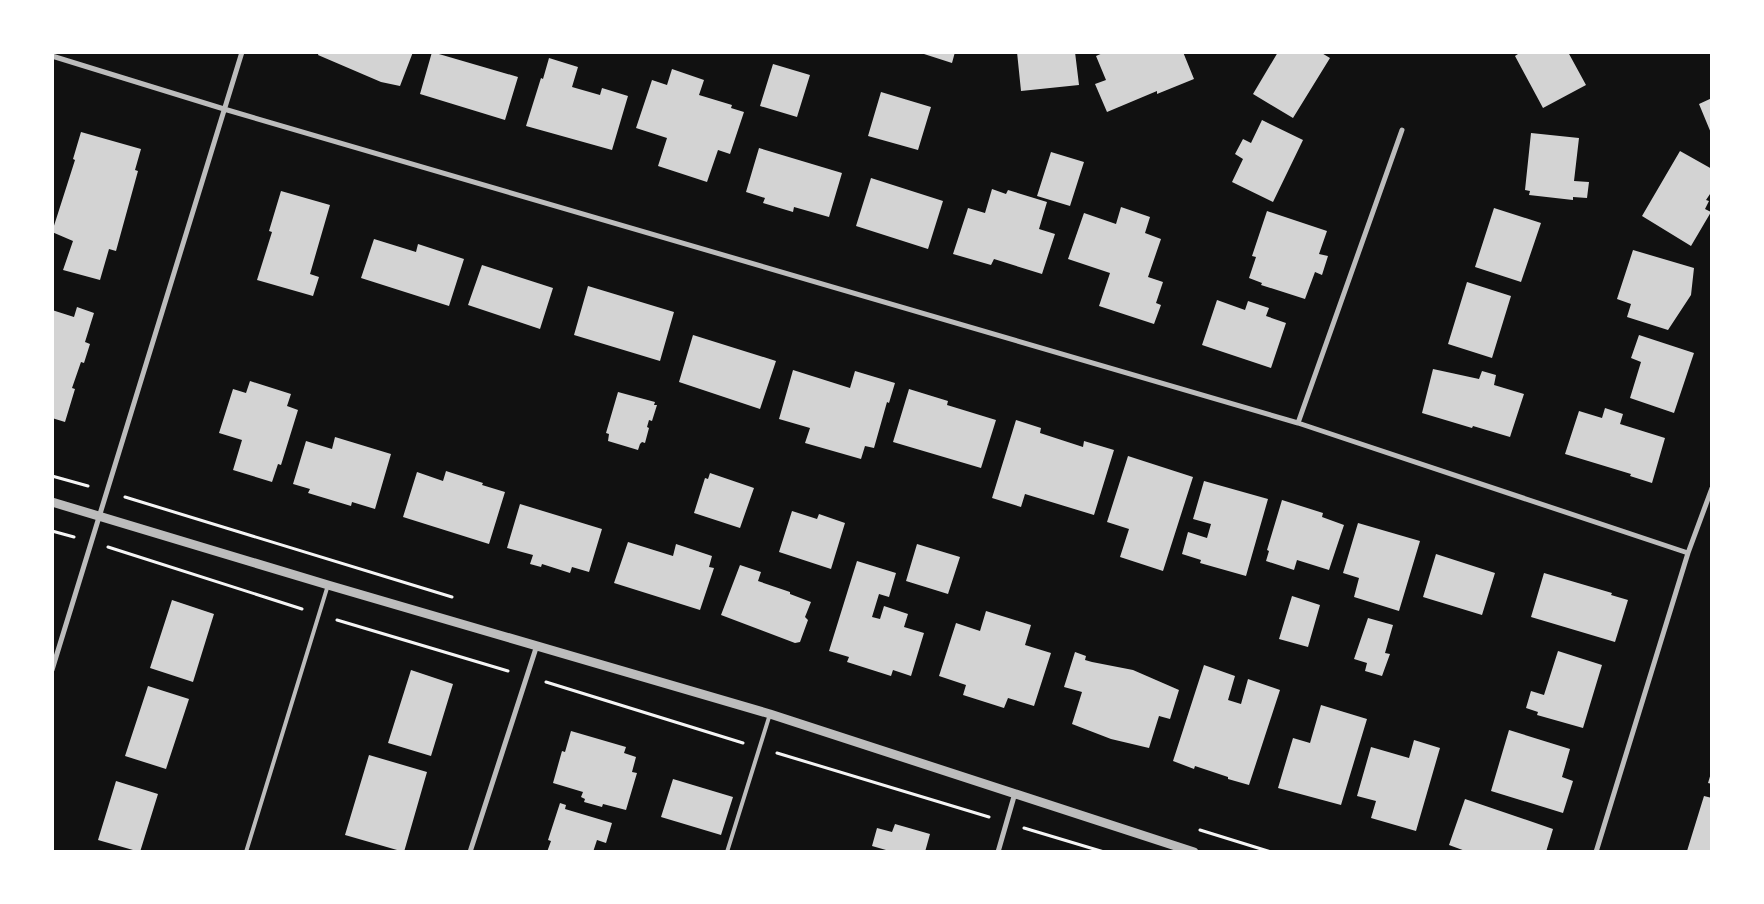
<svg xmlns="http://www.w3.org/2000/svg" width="1764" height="904" font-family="'DejaVu Sans',sans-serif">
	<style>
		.building { fill: #d3d3d3 }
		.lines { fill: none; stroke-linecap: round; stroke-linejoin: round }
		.path { stroke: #f5f5f5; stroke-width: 3 }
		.service { stroke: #bcbcbc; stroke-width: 4 }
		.minor { stroke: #bcbcbc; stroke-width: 5 }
		.tertiary { stroke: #bcbcbc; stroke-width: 9 }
	</style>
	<rect width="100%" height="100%" fill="#111"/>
	<path class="building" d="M319 52H413L400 86 381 82 318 55Z
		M432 52 518 77 505 120 420 94Z
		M925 52H955L952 63 924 54Z
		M1017 52H1075L1079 85 1021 91Z
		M1105 52H1183L1194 79 1157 94V91L1107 112 1095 84 1106 80 1096 56Z
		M1278 52H1320L1330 58 1293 118 1253 94Z
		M1521 52H1568L1586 85 1543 108 1515 56Z
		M549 58 578 67 572 87 600 95 602 88 628 96 612 150 526 126 541 78 543 79Z
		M773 64 810 75 797 117 760 106Z
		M672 69 704 80 699 95 732 105 731 108 744 112 730 154 718 150 707 182 658 166 667 138 636 128 652 80 667 85Z
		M881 92 931 107 918 150 868 136Z
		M1712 98V133H1711L1699 104Z
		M1262 120 1303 140 1273 202 1232 182 1243 159 1235 154 1243 139 1251 143Z
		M81 132 141 149 135 170 138 171 116 251 109 249 100 280 63 270 73 241 52 232 75 160 73 159Z
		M1531 133 1579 138 1574 181 1589 182 1587 198 1573 197V200L1529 195 1530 191 1525 190Z
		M759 148 842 173 829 217 794 207 793 212 763 203 765 198 746 192Z
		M1680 151 1712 169V191L1706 200 1709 201 1705 209 1711 212 1691 246 1642 216Z
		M1051 152 1084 162 1070 206 1037 196Z
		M871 178 943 201 928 249 856 226Z
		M992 189 1006 194 1008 190 1047 202 1039 229 1055 234 1042 274 994 259 991 265 953 254 968 208 985 213Z
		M281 191 330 205 310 274 319 277 313 296 257 280 272 232 269 231Z
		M1121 207 1150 217 1145 233 1161 239 1148 277 1163 282 1156 303 1161 305 1154 324 1099 306 1110 273 1068 259 1084 213 1116 224Z
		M1494 208 1541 223 1521 282 1475 267Z
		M1267 211 1327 231 1319 254 1328 256 1322 275 1315 272 1305 299 1261 285 1262 283 1249 278 1256 257 1252 256Z
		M374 239 416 252 418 244 464 259 449 306 361 278Z
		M1633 250 1694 268 1691 295 1668 330 1627 317 1631 304 1617 299Z
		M482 265 553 288 540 329 468 305Z
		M1467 282 1511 296 1492 358 1448 344Z
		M588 286 674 312 660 361 574 335Z
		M1217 300 1245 310 1248 301 1269 308 1266 316 1286 323 1271 368 1202 345Z
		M77 307 94 313 85 342 90 344 84 363 81 362 72 388 75 389 65 422 52 418V310L74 317Z
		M693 335 776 361 760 409 679 382Z
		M1639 335 1694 353 1674 413 1630 398 1641 362 1631 358Z
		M1433 369 1479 379 1482 371 1496 375 1494 385 1524 394 1510 437 1473 426 1472 428 1422 413Z
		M793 370 850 388 855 371 895 383 889 403 887 402 874 448 865 446 861 459 805 443 810 428 779 419Z
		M250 381 291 394 287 406 298 410 281 465 278 464 272 482 233 470 242 440 219 433 233 389 246 393Z
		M909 389 948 401 947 405 996 420 981 468 893 442Z
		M618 392 655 402 654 405H657L652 421 649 420 647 427 649 428 645 443 642 442 640 444 638 450 608 441 609 434 606 433Z
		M1605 408 1623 414 1620 424 1665 438 1652 483 1630 476 1631 474 1565 454 1579 411 1602 418Z
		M1016 420 1041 428 1040 433 1083 447 1084 441 1114 450 1094 515 1025 494 1021 507 992 498Z
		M335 437 391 454 375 509 352 502 351 506 308 493 310 489 293 484 306 441 332 449Z
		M1128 456 1193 477 1163 571 1120 557 1129 529 1107 522Z
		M446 471 483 483 482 485 505 492 489 544 403 517 417 472 443 481Z
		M710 473 754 488 740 528 694 513 705 478 708 479Z
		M1204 481 1268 499 1246 576 1200 563 1201 560 1182 554 1188 532 1207 538 1211 524 1193 519Z
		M1282 500 1323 513 1322 517 1344 525 1329 570 1297 560 1294 570 1266 561 1269 551 1267 550Z
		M520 504 602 529 589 572 572 567 570 573 542 564 541 567 530 564 533 555 507 548Z
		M792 511 817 519 819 514 845 523 831 569 779 552Z
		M1358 523 1420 541 1399 611 1354 597 1359 578 1343 573Z
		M628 542 673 556 676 544 712 556 709 567 714 568 700 610 614 583Z
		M917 544 960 557 948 594 906 581Z
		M1436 554 1495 573 1482 615 1423 597Z
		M857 561 896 573 889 597 879 594 872 617 880 619 884 606 908 614 904 627 924 633 911 676 893 670 891 676 847 662 849 657 829 651Z
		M740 565 761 572 758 581 790 592V594L811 602 805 617 808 620 800 642 795 643 721 615Z
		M1544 573 1612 593 1611 595 1628 600 1615 642 1531 617Z
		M1292 596 1320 605 1308 647 1279 639Z
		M172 600 214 614 193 682 150 668Z
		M986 611 1031 625 1025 645 1051 653 1034 706 1008 698 1004 708 963 695 966 685 939 676 956 623 980 631Z
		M1368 618 1393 625 1385 653 1390 654 1382 676 1365 671 1367 663 1354 659Z
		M1558 651 1602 665 1583 728 1537 715 1538 712 1526 708 1531 691 1544 695Z
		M1075 652 1086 656 1085 660 1092 662 1133 670 1179 690 1170 719 1159 716 1149 748 1111 739 1072 724 1082 692 1064 687Z
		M1204 665 1235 676 1228 700 1241 704 1248 679 1280 690 1249 785 1228 779V777L1195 766 1194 769 1173 761Z
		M411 670 453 684 431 756 388 743Z
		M148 686 189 699 166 769 125 756Z
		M1321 705 1367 719 1341 805 1278 788 1293 738 1310 743Z
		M1509 730 1570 749 1562 777 1573 781 1563 813 1491 791Z
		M571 731 626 747 624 753 636 757 632 772 637 773 626 810 603 804 602 807 584 802 585 799 581 797 583 792 553 783 562 751 565 752Z
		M1414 740 1440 748 1416 831 1371 818 1376 801 1357 796 1371 747 1409 758Z
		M369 755 427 772 404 852 345 835Z
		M1711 773H1712V784L1708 783Z
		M673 779 733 797 721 835 661 817Z
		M116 781 158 794 140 852 98 840Z
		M1704 796 1712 798V852H1690L1687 851Z
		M1465 799 1553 829 1546 852H1468L1449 845Z
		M560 803 566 805 565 809 612 823 606 843 597 840 593 852H547L551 841 548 840Z
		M895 824 930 834 925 852H886V850L872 846 877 828 892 832Z"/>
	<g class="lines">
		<path class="path" d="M52 476 88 486
			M125 497 452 597
			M52 531 74 537
			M108 547 302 609
			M337 620 508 671
			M546 682 743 743
			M777 753 989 817
			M1024 828 1104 852
			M1200 830 1271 852"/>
		<path class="service" d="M246 852 328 585
			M727 852 770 714"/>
		<path class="minor" d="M52 56 224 109 1298 423 1688 553
			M1298 423 1402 130
			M52 670 242 52
			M470 852 537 645
			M998 852 1015 793
			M1596 852 1688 553 1712 488"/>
		<path class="tertiary" d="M52 502 328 585 770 714 1194 852"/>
	</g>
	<rect width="1764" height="904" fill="none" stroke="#ffffff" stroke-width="108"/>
</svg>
